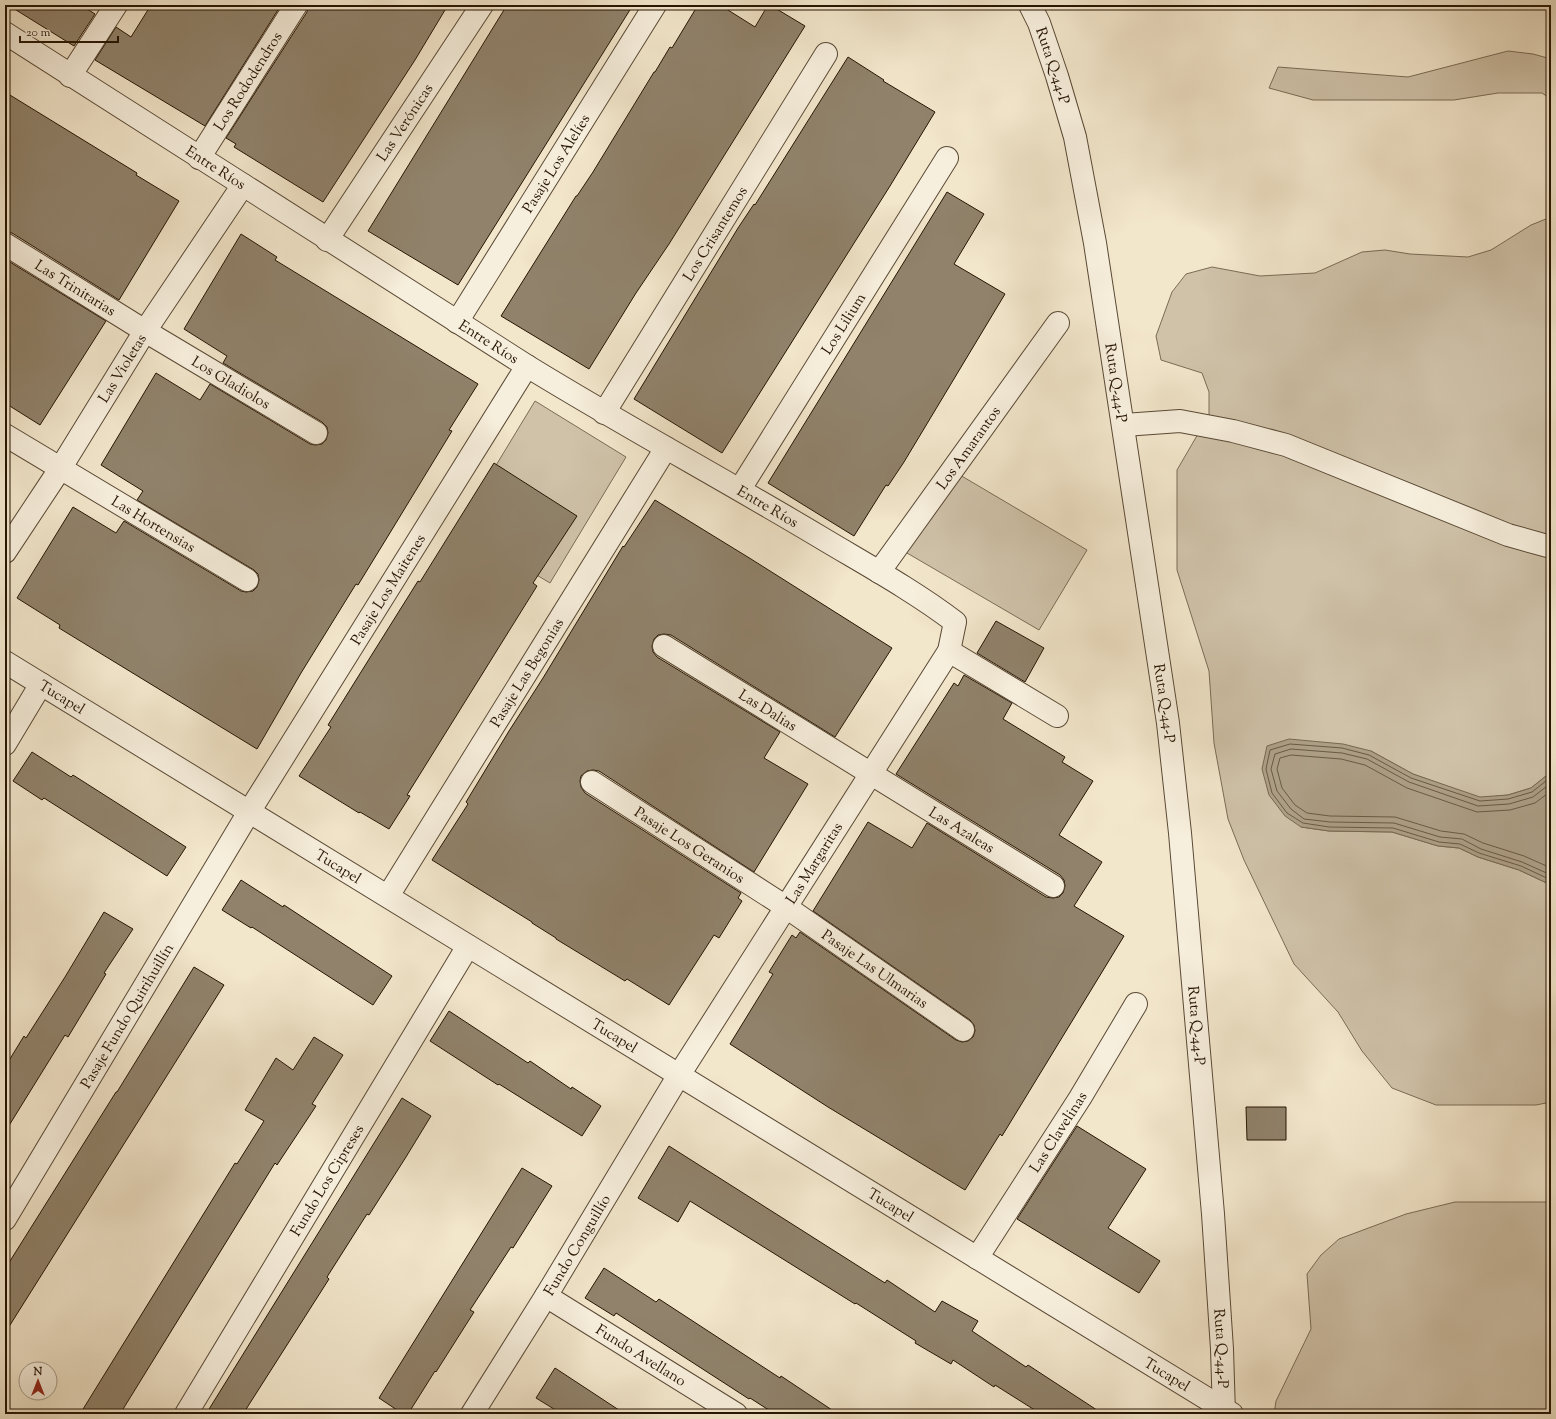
<svg xmlns="http://www.w3.org/2000/svg" width="1556" height="1419" font-family="'Sorts Mill Goudy',serif">
	<style>
		.green { fill: #cfc2a9; stroke: #7a6c56 }
		.water { fill: #ad9f87; stroke: #776852 }
		.lines { fill: none; stroke-linecap: round; stroke-linejoin: round }
		.shore { stroke: #6a5a45; stroke-width: 1 }
		.building { fill: #90826b; stroke: #261503 }
		.minor-casing { stroke: #594935; stroke-width: 24 }
		.minor { stroke: #f7efdd; stroke-width: 22 }
		.labels { text-anchor: middle; stroke-width: 3.5; stroke-linejoin: round; paint-order: stroke }
		.street-label { font-size: 15px; fill: #261503; stroke: #f7efdd }
	</style>
	<rect width="100%" height="100%" fill="#f2e6cb"/>
	<filter id="stains"><feTurbulence type="fractalNoise" baseFrequency=".005" numOctaves="4"/><feColorMatrix values="0 0 0 0 .2 0 0 0 0 .09 0 0 0 0 .02 0 0 0 .5 -.17"/></filter>
	<radialGradient id="worn" r=".72"><stop offset=".6" stop-color="#630" stop-opacity="0"/><stop offset="1" stop-color="#630" stop-opacity=".3"/></radialGradient>
	<path class="green" d="M1508 51 1533 54 1551 59V99L1542 93H1498L1454 100H1313L1269 88 1278 67 1408 77Z
		M1551 217V772L1531 788 1508 795 1480 798 1413 774 1371 751 1301 827 1329 831 1392 832 1438 846 1459 848 1478 857 1519 870 1551 885V1102L1536 1105H1436L1392 1088 1362 1051 1338 1012 1294 964 1244 860 1228 819 1214 743 1209 671 1177 570V470L1209 415V392L1202 373 1161 360 1156 336 1172 292 1186 274 1212 267 1260 276 1315 273 1362 252 1385 250 1410 254 1468 257 1491 250 1531 225Z
		M535 401 626 457 550 583 458 528Z
		M943 465 1087 550 1039 630 895 546Z
		M1455 1202H1551V1414H1274L1276 1401 1311 1329 1307 1274 1321 1255 1339 1239 1406 1214Z"/>
	<path class="water" d="M1289 739 1343 744 1371 751 1413 774 1480 797 1508 795 1531 788 1551 772V885L1519 870 1478 857 1459 848 1438 846 1392 832 1329 831 1301 827 1285 816 1269 795 1262 769 1267 746Z"/>
	<g class="lines">
		<path class="shore" d="M1551 777 1532 792 1508 799 1480 801 1411 778 1369 755 1342 748 1290 744 1270 750 1266 769 1272 793 1287 813 1303 823 1329 827 1393 828 1439 842 1460 844 1479 853 1521 866 1551 880
			M1551 783 1533 797 1509 804 1478 806 1409 782 1367 759 1342 753 1291 749 1275 754 1271 769 1277 791 1291 809 1304 819 1330 822 1394 823 1440 837 1462 839 1481 849 1522 862 1551 875
			M1551 791 1535 803 1510 810 1477 812 1407 788 1365 765 1341 759 1291 755 1280 758 1277 769 1282 788 1295 805 1307 813 1330 816 1395 817 1441 831 1464 834 1483 843 1524 856 1551 868"/>
	</g>
	<path class="building" d="M8 5H81L95 14 74 46Z
		M151 5H281L205 126 95 60 116 27 131 37Z
		M308 5H448L415 60 323 202 234 147 236 144 226 138 307 12Z
		M507 5H633L458 285 368 231Z
		M698 5H720L755 27 768 5H770L805 26 669 244 636 293 589 369 501 316 576 196H577L593 172 654 72H655L670 47 672 48Z
		M848 57 884 80 883 81 935 112 890 186 722 453 634 399 738 228 754 204 755 205Z
		M5 92 137 173 136 175 179 201 119 300 12 233 5 232Z
		M947 192 984 214 954 264 1005 294 904 462 888 486 886 485 854 536 768 483Z
		M241 234 277 257 275 260 478 384 449 430 452 431 385 541 358 585 356 584 301 673 257 749 59 628 60 625 17 598 73 507 116 533 124 521 241 591 246 592 253 591 257 587 259 580 258 574 254 570 137 500 143 491 101 465 156 373 200 400 210 384 310 444 315 445 322 444 326 440 328 433 327 427 322 422 223 363 227 356 184 329Z
		M5 259 106 321 40 425 5 403Z
		M494 463 577 516 533 583 537 586 407 795 410 796 389 829 360 812 359 813 299 776 331 727 328 725 371 656 418 581 420 582Z
		M655 500 751 559 892 648 835 737 671 635 664 634 658 635 654 639 652 646 653 652 657 657 780 732 764 758 808 784 754 872 599 771 593 770 587 771 581 776 580 781 581 787 585 793 741 893 738 898 742 901 719 938 714 935 669 1005 627 979 625 981 556 939V938L532 923V922L432 860 468 804 466 802 509 731 543 678 623 546 624 547Z
		M996 621 1044 648 1025 682 977 653Z
		M964 675 1012 703 1003 719 1065 757 1062 762 1093 781 1059 835 1102 862 1074 906 1124 936 1002 1136 1000 1134 965 1190 828 1107 730 1044 773 974 769 972 792 935 796 938 800 932 956 1040 962 1042 968 1041 973 1037 975 1031 974 1025 970 1020 813 911 868 822 912 848 927 823 1046 897 1053 898 1059 897 1063 893 1065 886 1064 880 1060 875 896 774 954 683 958 686Z
		M32 752 71 777 73 775 186 847 167 876 44 798 42 800 13 781Z
		M241 880 283 907 284 905 392 976 373 1005 252 927 251 928 222 910Z
		M104 912 133 929 104 973 106 974 68 1037 65 1035 5 1132V1067L24 1036 26 1038 65 977Z
		M194 967 224 985 5 1333V1269L116 1092H117Z
		M449 1011 528 1063 530 1061 571 1089 572 1087 601 1106 582 1136 499 1084 498 1085 430 1041Z
		M314 1037 343 1055 312 1104 316 1106 277 1165 275 1163 120 1414H80L235 1163 237 1164 264 1121 245 1110 276 1058 293 1070Z
		M402 1098 431 1116 406 1157 369 1215 367 1214 327 1277 329 1279 243 1414H206Z
		M1246 1107H1286V1140H1247Z
		M1077 1126 1146 1169 1108 1228 1160 1261 1139 1293 1017 1219Z
		M669 1146 885 1283 887 1280 935 1312 942 1301 978 1321 972 1331 1026 1367 1028 1365 1103 1414H1041L995 1385 994 1387 953 1360 951 1364 915 1343 916 1341 856 1303 855 1304 690 1201 678 1222 638 1198Z
		M522 1168 552 1186 513 1248 511 1247 470 1310 474 1312 436 1372 435 1371 408 1414H403L379 1398Z
		M604 1268 656 1302 659 1299 780 1378 781 1376 838 1414H775L750 1398 749 1399 616 1313 614 1316 585 1298Z
		M555 1368 625 1414H562L536 1398Z"/>
	<g class="lines">
		<g class="minor-casing">
			<g id="minor">
				<path id="s1" d="M1030 5 1039 23 1057 76 1075 137 1095 243 1168 723 1180 833 1213 1214 1222 1349 1224 1414"/>
				<path id="s2" d="M5 33 527 366C623 425 723 479 820 537 865 564 913 590 955 622L949 651 679 1075 546 1296 472 1414"/>
				<path d="M70 76 116 5"/>
				<path id="s3" d="M199 158 296 5"/>
				<path id="s4" d="M327 240 482 5"/>
				<path id="s5" d="M5 244 145 331 316 433"/>
				<path id="s6" d="M457 322 655 5"/>
				<path id="s7" d="M604 413 826 54"/>
				<path d="M1124 425 1180 421 1233 431 1286 445 1508 535 1551 547"/>
				<path id="s8" d="M5 435 247 580"/>
				<path id="s9" d="M740 489 947 158"/>
				<path id="s10" d="M5 552 60 469 145 331 243 185"/>
				<path id="s11" d="M879 572 1058 323"/>
				<path id="s12" d="M664 646 1053 886"/>
				<path d="M949 651 1057 716"/>
				<path id="s13" d="M5 662 1232 1414"/>
				<path d="M5 744 41 684"/>
				<path id="s14" d="M592 782 786 907 963 1030"/>
				<path id="s15" d="M388 896 666 448"/>
				<path id="s16" d="M5 1219 249 812 527 366"/>
				<path id="s17" d="M977 1258 1080 1098 1136 1004"/>
				<path id="s18" d="M546 1296 736 1414"/>
				<path id="s19" d="M186 1414 468 946"/>
			</g>
		</g>
		<use href="#minor" class="minor"/>
	</g>
	<g class="labels">
		<g class="street-label">
			<text dy="5" stroke="none"><textPath href="#s1" startOffset="65">Ruta Q-44-P</textPath></text>
			<text dy="5" stroke="none"><textPath href="#s3" startOffset="91">Los Rododendros</textPath></text>
			<text dy="5" stroke="none"><textPath href="#s4" startOffset="141">Las Verónicas</textPath></text>
			<text dy="5" stroke="none"><textPath href="#s6" startOffset="187">Pasaje Los Alelíes</textPath></text>
			<text dy="5" stroke="none"><textPath href="#s2" startOffset="250">Entre Ríos</textPath></text>
			<text dy="5" stroke="none"><textPath href="#s7" startOffset="211">Los Crisantemos</textPath></text>
			<text dy="5" stroke="none"><textPath href="#s5" startOffset="83">Las Trinitarias</textPath></text>
			<text dy="5" stroke="none"><textPath href="#s9" startOffset="195">Los Lilium</textPath></text>
			<text dy="5" stroke="none"><textPath href="#s2" startOffset="574">Entre Ríos</textPath></text>
			<text dy="5" stroke="none"><textPath href="#s10" startOffset="218">Las Violetas</textPath></text>
			<text dy="5" stroke="none"><textPath href="#s5" startOffset="265">Los Gladiolos</textPath></text>
			<text dy="5" stroke="none"><textPath href="#s1" startOffset="389">Ruta Q-44-P</textPath></text>
			<text dy="5" stroke="none"><textPath href="#s11" startOffset="153">Los Amarantos</textPath></text>
			<text dy="5" stroke="none"><textPath href="#s2" startOffset="898">Entre Ríos</textPath></text>
			<text dy="5" stroke="none"><textPath href="#s8" startOffset="173">Las Hortensias</textPath></text>
			<text dy="5" stroke="none"><textPath href="#s16" startOffset="737">Pasaje Los Maitenes</textPath></text>
			<text dy="5" stroke="none"><textPath href="#s15" startOffset="263">Pasaje Las Begonias</textPath></text>
			<text dy="5" stroke="none"><textPath href="#s13" startOffset="67">Tucapel</textPath></text>
			<text dy="5" stroke="none"><textPath href="#s1" startOffset="713">Ruta Q-44-P</textPath></text>
			<text dy="5" stroke="none"><textPath href="#s12" startOffset="122">Las Dalias</textPath></text>
			<text dy="5" stroke="none"><textPath href="#s12" startOffset="350">Las Azaleas</textPath></text>
			<text dy="5" stroke="none"><textPath href="#s14" startOffset="116">Pasaje Los Geranios</textPath></text>
			<text transform="translate(814 863) rotate(-58)" y="5">Las Margaritas</text>
			<text dy="5" stroke="none"><textPath href="#s13" startOffset="391">Tucapel</textPath></text>
			<text dy="5" stroke="none"><textPath href="#s14" startOffset="339">Pasaje Las Ulmarias</textPath></text>
			<text dy="5" stroke="none"><textPath href="#s16" startOffset="237">Pasaje Fundo Quirihuillín</textPath></text>
			<text dy="5" stroke="none"><textPath href="#s1" startOffset="1037">Ruta Q-44-P</textPath></text>
			<text dy="5" stroke="none"><textPath href="#s13" startOffset="715">Tucapel</textPath></text>
			<text dy="5" stroke="none"><textPath href="#s17" startOffset="150">Las Clavelinas</textPath></text>
			<text dy="5" stroke="none"><textPath href="#s19" startOffset="273">Fundo Los Cipreses</textPath></text>
			<text dy="5" stroke="none"><textPath href="#s13" startOffset="1039">Tucapel</textPath></text>
			<text transform="translate(577 1245) rotate(-59)" y="5">Fundo Conguillío</text>
			<text dy="5" stroke="none"><textPath href="#s1" startOffset="1361">Ruta Q-44-P</textPath></text>
			<text dy="5" stroke="none"><textPath href="#s18" startOffset="112">Fundo Avellano</textPath></text>
			<text dy="5" stroke="none"><textPath href="#s13" startOffset="1363">Tucapel</textPath></text>
		</g>
	</g>
	<rect width="1556" height="1419" fill="none" stroke="#f2e6cb" stroke-width="20"/>
	<rect x="6" y="6" width="1544" height="1407" fill="none" stroke="#261503" stroke-width="2"/>
	<rect x="10" y="10" width="1536" height="1399" fill="none" stroke="#261503"/>
	<g transform="translate(38 1381)"><circle r="19" fill="#f7efdd" stroke="#a39886"/>
	<path d="M0-3L7 15L0 10L-7 15Z" fill="#8f2418"/>
	<text y="-6" font-size="11" font-weight="bold" text-anchor="middle" fill="#261503">N</text>
	</g>
	<path d="M20 36v6h98v-6" fill="none" stroke="#261503" stroke-width="2"/>
	<text x="26" y="36" font-size="12" fill="#261503" stroke="#f7efdd" stroke-width="3" paint-order="stroke">20 m</text>
	<rect width="100%" height="100%" filter="url(#stains)"/>
	<rect width="100%" height="100%" fill="url(#worn)"/>
</svg>
